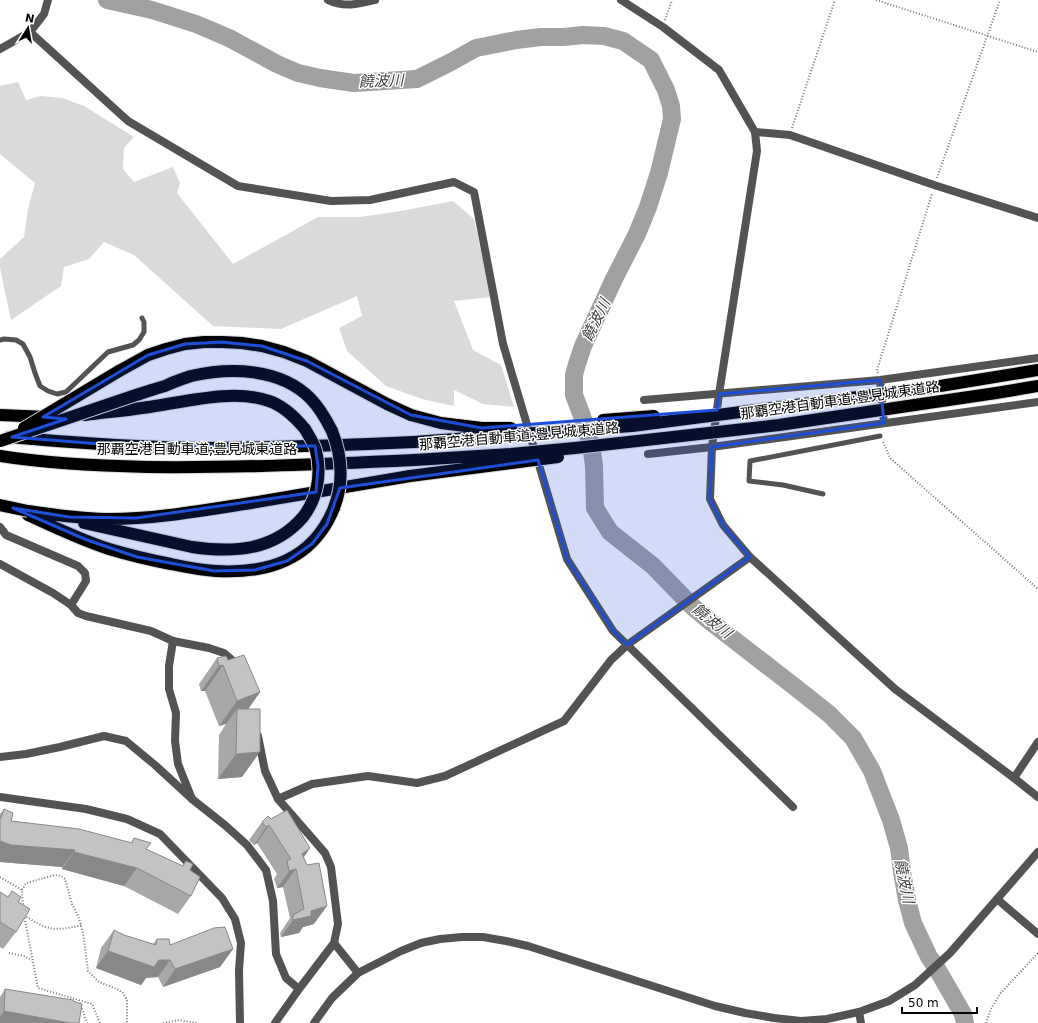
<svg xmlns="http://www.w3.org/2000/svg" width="1038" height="1023" font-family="'DejaVu Sans','Noto Sans JP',sans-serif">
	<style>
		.green { fill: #dadada }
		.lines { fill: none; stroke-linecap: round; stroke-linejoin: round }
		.river { stroke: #a1a1a1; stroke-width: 18 }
		.motorway-casing { stroke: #dbdbdb; stroke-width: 14 }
		.path { stroke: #757575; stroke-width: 2; stroke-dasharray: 1 2; stroke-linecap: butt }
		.service { stroke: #535353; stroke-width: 5 }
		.minor { stroke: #535353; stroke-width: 8 }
		.tertiary { stroke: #535353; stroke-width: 8 }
		.motorway { stroke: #000; stroke-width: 12 }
		.motorway-bridge-casing { stroke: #dbdbdb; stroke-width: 14; stroke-linecap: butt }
		.motorway-bridge { stroke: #000; stroke-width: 12 }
		.wall { fill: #a8a8a8 }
		.shaded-wall { fill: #888 }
		.building { fill: #c3c3c3; stroke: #888 }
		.marked { fill: #1d4ed8; fill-opacity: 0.2; stroke: #1d4ed8; stroke-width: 3; stroke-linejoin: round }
		.labels { text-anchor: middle; stroke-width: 3; stroke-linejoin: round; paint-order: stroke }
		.street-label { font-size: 14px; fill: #000; stroke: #fff }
		.water-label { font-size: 15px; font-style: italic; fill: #424242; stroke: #fff }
	</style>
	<rect width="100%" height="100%" fill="#fff"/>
	<path class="green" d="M18 82 26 100 41 96 62 98 84 106 134 137 124 148 123 169 134 182 173 167 180 183 177 193 233 264 318 217H360L401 211 453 201 474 219 491 297 454 301 473 350 501 365 514 407 483 404 454 390V406L422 399 386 386 347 351 339 328 362 316 357 296 281 329 213 326 134 255 104 242 89 259 64 267 61 286 11 320 0 268V259L24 237 28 209 35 183 0 154V86Z"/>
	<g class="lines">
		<path class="river" d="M107 0 152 10 196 24 229 38 277 64 298 73 320 78 354 83 417 79 451 62 476 48 516 40 541 37H564L583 35 604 36 623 41 651 60 666 90 671 106 672 119 659 173 648 207 637 234 614 279 583 346 577 364 574 375V395L582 416 591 444 594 466 595 508 610 532 653 566 693 607 711 622 795 687 829 714 853 738 872 771 891 820 899 848 902 872 907 900 913 923 929 957 936 967 963 1014 965 1023"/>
		<g class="motorway-casing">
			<path id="motorway" d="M119 371 148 355 166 349 185 344 204 342H222L242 343 262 346 284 352 307 361 387 404 411 415
				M133 396C143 393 154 389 165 386 173 382 182 379 191 376 230 367 280 368 310 398 319 407 326 419 332 431
				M0 415 47 417
				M85 415C108 412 132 410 155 406 189 401 235 389 269 401 284 406 295 417 305 429
				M9 437C73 443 138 447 202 448 273 448 344 445 414 442
				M0 456C49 464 99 466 148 467 237 468 326 464 415 460
				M28 511C55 515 82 519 110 519 157 519 204 510 251 503 304 494 357 485 410 476
				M28 515C54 527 81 540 109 549 129 555 150 560 171 564 185 567 200 570 216 571 268 574 313 560 334 508
				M84 523 192 547C233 553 274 551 303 517"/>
		</g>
		<path class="path" d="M876 0 1038 52
			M665 20 672 0
			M792 128 835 0
			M937 178 1000 0
			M878 373 877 370 932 194
			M883 442 890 458 1038 589
			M0 877 22 890 23 906
			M22 890 26 883 55 875 61 876 65 879 72 904 78 916 83 932 88 971 99 982 117 989 123 993 127 1000V1023
			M24 915 38 988 92 1004 100 1023
			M24 915C46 930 55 932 81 925
			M9 953 24 956 32 960
			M79 1000 87 1023
			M163 1023 179 1020 197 1023
			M986 1023 991 1009 1000 994 1038 953"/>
		<path class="service" d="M0 340 4 339 16 340 23 344 30 357 35 373 40 386 48 391 57 394 66 392 108 352 133 345 139 340 144 332V322L142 318
			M823 494 783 485 749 481 750 461 880 436"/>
		<path class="minor" d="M30 32 128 121 238 186 331 201 370 200 454 182 474 192 503 344 567 559 613 631 793 807
			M0 49 30 32 44 14 48 0
			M755 132 790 135 934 185 1038 218
			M880 380 884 423
			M644 400 880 380 1038 358
			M648 454 712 447 1038 402
			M0 527 6 535 78 566 85 573 86 581 71 605
			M173 641 169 666V689L176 713 175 741 178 764 192 799
			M1014 778 1038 742
			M0 797 86 809 127 819 160 834 222 898 235 919 241 943 239 970 240 1023
			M278 799 312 784 368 776 417 783 445 776 564 721 611 660 627 645 750 557
			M997 899 1038 934
			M859 1012 861 1023
			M275 1023 299 989"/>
		<path class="tertiary" d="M328 0C344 8 359 4 375 0
			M621 0 663 27 719 70 755 132 757 151 719 394 712 447 710 499 723 525 750 557 895 689 1014 778 1038 797
			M0 564 53 593 71 605 78 613 86 616 151 631 173 641 209 648 224 653 239 666
			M258 736 265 771 278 799 325 853 331 867 338 924 334 943 358 973
			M0 757 26 754 60 747 104 736 126 741 155 765 192 799 226 826 247 845 266 870 273 901 276 954 286 978 299 989 334 943
			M314 1023 332 998 358 973 401 951 421 943 440 939 462 937H483L506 941 528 946 715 1006 745 1013 774 1018 801 1021 827 1019 859 1012 889 1001 915 985 950 953 1038 852"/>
		<use href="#motorway" class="motorway"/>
		<g class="motorway-bridge-casing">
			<path id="motorway-bridge" d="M411 415 441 423 482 428H511
				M603 420 654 416
				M24 428 119 371
				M332 431C342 456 344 482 334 508
				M0 441 133 396
				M414 442 632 426 928 388 1038 370
				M415 460 511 454 575 448 779 425 996 393 1038 386
				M410 476 558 457
				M0 505 28 511
				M303 517C317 499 322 474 316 451 314 443 309 436 305 429"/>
		</g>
		<use href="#motorway-bridge" class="motorway-bridge"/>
	</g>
	<path class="wall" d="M217 658 228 660 260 692 248 709 242 777 218 779 219 735 226 724 219 726 205 691H201L199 684Z
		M4 809 11 821 131 843 134 838 146 849 182 866 186 861 190 870 191 896 178 914 124 886 62 869V867L0 862V814Z
		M271 819 310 848 304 857 314 924 303 927 299 933 281 937 280 933 290 918 283 887 277 888 274 879 277 874 257 843 254 845 249 840 262 822Z
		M12 891 18 902 16 932 3 949 0 947V892L8 897Z
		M114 930 124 935 153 944 157 939 170 945 233 949 220 967 163 987 158 977 146 978 141 985 96 968 101 948Z
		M5 989 73 1001 0 1023V997Z"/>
	<path class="shaded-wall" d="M223 665 205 691H201L219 666Z
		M260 692 242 718 237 709 226 724 219 726 237 701Z
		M260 752 242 777 218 779 236 754Z
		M269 825 257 843 254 845 266 827Z
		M0 841 75 850 62 867 0 862Z
		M310 848 283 887 277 888 302 854Z
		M74 852 137 868 124 886 62 869Z
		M327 906 314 924 303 927 299 933 281 937 293 920 311 911Z
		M233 949 220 967 163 987 175 969Z
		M108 951 159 960H170L158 977 146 978 141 985 96 968Z
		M4 1011 70 1023H0V1017Z"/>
	<path class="building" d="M244 655 260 692 237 701 223 665 219 666 217 658 226 656 228 660Z
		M237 709H260V752L236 754Z
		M4 809 13 813 11 821 79 829 132 843 134 838 151 843 146 849 183 866 186 861 193 864 190 870 200 877 191 896 137 868 74 852 75 850 11 845 0 841V817L1 818Z
		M287 810 310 848 302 854 307 865 319 863 327 906 311 911V916L293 920V915L304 909 296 869 289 871 287 861 291 859 269 825 266 827 262 822 268 816 271 819Z
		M12 891 21 897 18 902 30 909 16 932 0 922V892L8 897Z
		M225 927 233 949 175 969 170 960H159L154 967 108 951 114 930 124 935 156 945 157 939H169L170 945 214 928Z
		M5 989 73 1000V1001L82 1004 79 1023H70L4 1011Z"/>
	<path class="marked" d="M222 342 262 346 307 361 411 415 482 428 717 410 719 394 880 380 884 423 712 447 710 499 723 525 750 557 627 645 613 631 567 559 538 460 340 488 327 524 312 544 287 561 255 570 214 571 137 557 87 540 13 508 69 517 136 518 316 492 318 466 315 446H125L12 437 66 419 43 417 148 355 185 344Z"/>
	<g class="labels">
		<g class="street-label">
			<text transform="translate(840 400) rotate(-8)" y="5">那覇空港自動車道;豊見城東道路</text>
			<text transform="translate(519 436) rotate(-5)" y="5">那覇空港自動車道;豊見城東道路</text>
			<text x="197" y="454">那覇空港自動車道;豊見城東道路</text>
		</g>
		<g class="water-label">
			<text transform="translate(381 81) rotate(-2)" y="5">饒波川</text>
			<text transform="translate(596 320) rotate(-64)" y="5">饒波川</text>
			<text transform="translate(712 621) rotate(39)" y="5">饒波川</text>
			<text transform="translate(904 881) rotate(78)" y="5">饒波川</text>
		</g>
	</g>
	<g transform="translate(28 28) rotate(11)" stroke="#ffffff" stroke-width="3" paint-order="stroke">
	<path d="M0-3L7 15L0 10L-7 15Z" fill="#000000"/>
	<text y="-6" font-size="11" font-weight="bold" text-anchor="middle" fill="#000000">N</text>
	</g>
	<path d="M902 1007v6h75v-6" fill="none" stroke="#000000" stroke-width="2"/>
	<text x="908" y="1007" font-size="12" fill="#000000" stroke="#ffffff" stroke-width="3" paint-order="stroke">50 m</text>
</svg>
